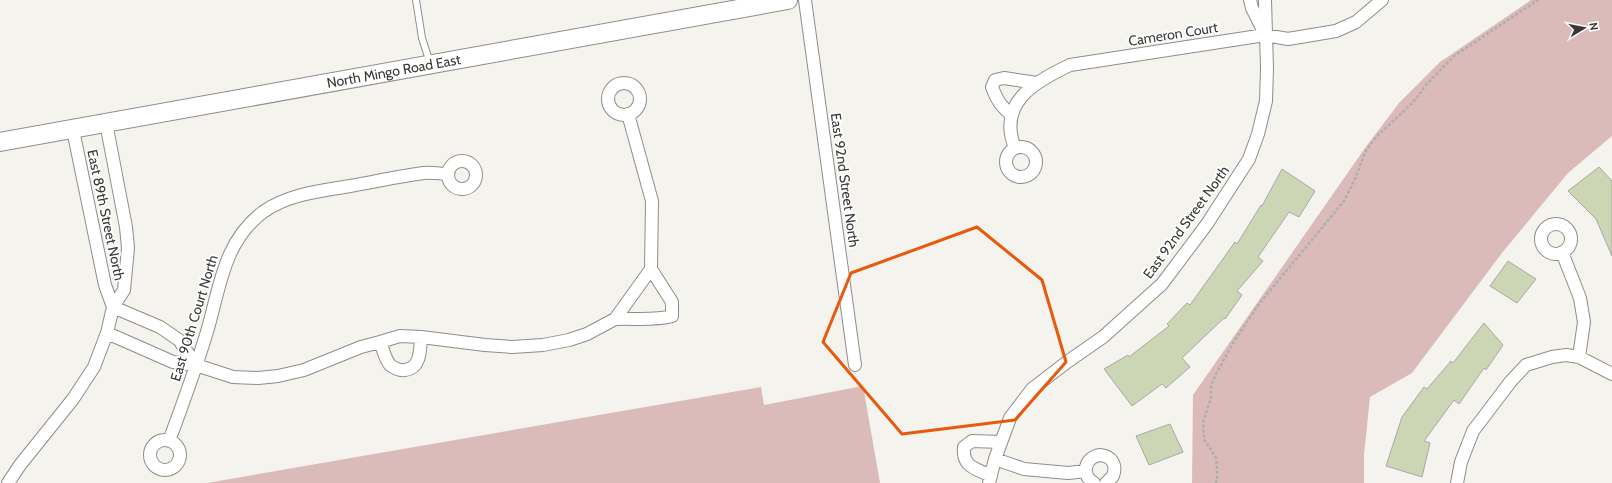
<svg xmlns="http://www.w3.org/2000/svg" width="1612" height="483" font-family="Cabin,sans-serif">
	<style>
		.green { fill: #dabbba }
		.building { fill: #ccd5b4; stroke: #a8a9a5 }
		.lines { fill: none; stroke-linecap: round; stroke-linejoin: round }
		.lane-casing { stroke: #8f8d89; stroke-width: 8 }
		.street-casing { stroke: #8f8d89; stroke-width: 14 }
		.secondary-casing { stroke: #8f8d89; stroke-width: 20 }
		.path { stroke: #b0aeaa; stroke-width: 2.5; stroke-dasharray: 3 2; stroke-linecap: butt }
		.lane { stroke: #fff; stroke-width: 6 }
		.street { stroke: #fff; stroke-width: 12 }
		.secondary { stroke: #fff; stroke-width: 18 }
		.marked { fill: none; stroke: #e8590c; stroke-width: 3; stroke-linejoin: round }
		.labels { text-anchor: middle; stroke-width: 3.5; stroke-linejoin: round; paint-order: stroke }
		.street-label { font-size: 14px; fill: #393836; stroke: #fff }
	</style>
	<rect width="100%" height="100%" fill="#f5f3ee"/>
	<path class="green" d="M1531 0H1612V136L1568 173 1502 253 1412 373 1370 397 1364 455V483H1192L1193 395 1365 148 1399 103 1440 62Z
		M863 386 880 483H207L761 387 764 405Z"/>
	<path class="building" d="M1599 167 1612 181V256L1596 219 1568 191Z
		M1282 169 1315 191 1299 217 1289 212 1258 257 1263 261 1237 291 1242 295 1225 319 1224 318 1182 358 1190 367 1166 388 1162 384 1132 406 1104 369 1128 355 1129 357 1169 326 1167 324 1187 303 1190 305 1235 242 1237 244 1261 205 1262 206Z
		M1508 261 1536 279 1517 303 1490 286Z
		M1484 323 1503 345 1486 370 1484 368 1459 404 1454 400 1424 441 1430 443 1422 477 1386 466 1402 417 1424 387 1427 389 1451 361 1453 363Z
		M1170 424 1183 452 1149 465 1136 436Z"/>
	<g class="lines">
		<g class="lane-casing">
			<path id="lane" d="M416 0 422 38 430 63"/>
		</g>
		<g class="street-casing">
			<path id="street" d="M805 0 855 365
				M1250 0 1252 8 1264 32
				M608 99a16 16 0 1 1 32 0a16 16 0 1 1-32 0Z
				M1012 115C1001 107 997 100 992 87L995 80 1004 78 1037 83
				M73 130 105 285 113 307
				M1006 162a15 15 0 1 1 30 0a15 15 0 1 1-30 0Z
				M1015 148C997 103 1034 82 1070 65L1265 35 1288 39 1336 31 1356 22 1382 0
				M448 175a14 14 0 1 1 28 0a14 14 0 1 1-28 0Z
				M1541 239a15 15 0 1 1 30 0a15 15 0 1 1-30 0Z
				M1562 252 1580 298 1584 322 1579 357
				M113 307 160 327 179 340 196 365
				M615 319C634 318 654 321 672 316V302L651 269
				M107 333 173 362 196 365 233 377 258 378 278 376 304 370 361 347 380 342
				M421 337C420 350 421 368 405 370 399 371 394 368 390 365 385 359 383 349 380 342L400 336 421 337 485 345 512 347 543 345 569 340 587 334 615 319 651 269 652 201 628 114
				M150 455a15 15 0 1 1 30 0a15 15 0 1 1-30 0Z
				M169 441C182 406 195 371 206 335 220 290 222 243 263 212 288 194 321 191 350 186 374 182 399 176 424 173 432 172 441 174 448 174
				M995 459 1024 469 1068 473 1086 471
				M991 476C975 468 962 467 964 447L972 441 1001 442
				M8 483 20 465 73 399 94 367 107 333 113 307 124 290 128 248 126 227 106 123
				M989 483 995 459 1010 418 1032 389 1067 362 1103 337 1162 284 1207 224 1249 159 1258 134 1266 101 1267 68 1265 0
				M1094 483C1080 475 1085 457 1100 455 1112 456 1117 465 1113 476L1106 483
				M1457 483 1461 462 1473 431 1511 381 1526 365 1552 357 1566 355 1579 357 1612 374"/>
		</g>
		<g class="secondary-casing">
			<g id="secondary">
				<path id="s1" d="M0 142 788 0"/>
			</g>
		</g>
		<path class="path" d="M1215 483 1217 481V468L1216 458 1204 439 1203 422 1211 398V385L1216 374 1233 343 1259 304 1344 201 1355 179 1365 152 1376 137 1404 111 1416 99 1425 86 1454 56 1538 0"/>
		<use href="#lane" class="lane"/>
		<use href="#street" class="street"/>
		<use href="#secondary" class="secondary"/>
	</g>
	<path class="marked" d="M977 227 1042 280 1066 362 1015 420 902 434 823 342 851 273Z"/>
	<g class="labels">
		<g class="street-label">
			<text transform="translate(1173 34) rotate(-9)" y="5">Cameron Court</text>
			<text dy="5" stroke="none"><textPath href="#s1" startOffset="400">North Mingo Road East</textPath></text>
			<text transform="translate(845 180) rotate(82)" y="5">East 92nd Street North</text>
			<text transform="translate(106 215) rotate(78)" y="5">East 89th Street North</text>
			<text transform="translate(1186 222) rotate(-54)" y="5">East 92nd Street North</text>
			<text transform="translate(194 318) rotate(-73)" y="5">East 90th Court North</text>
		</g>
	</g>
	<g transform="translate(1584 28) rotate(80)" stroke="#ffffff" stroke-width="3" paint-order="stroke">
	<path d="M0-3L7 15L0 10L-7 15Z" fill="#393836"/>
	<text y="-6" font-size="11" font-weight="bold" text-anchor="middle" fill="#393836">N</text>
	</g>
</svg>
